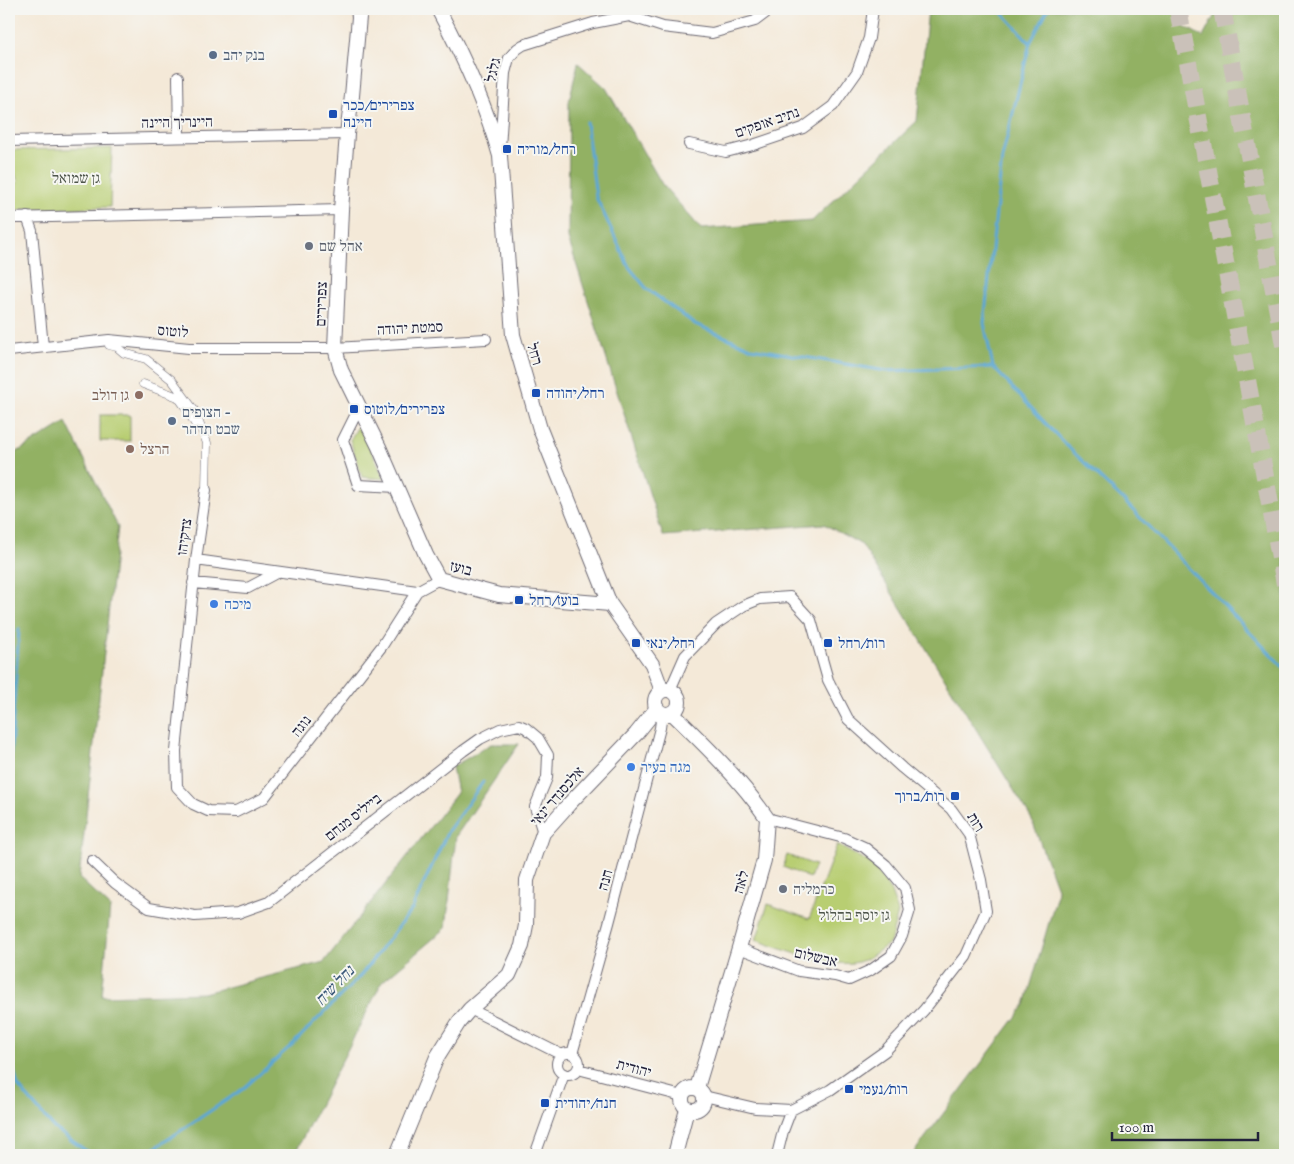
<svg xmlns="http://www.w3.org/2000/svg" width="1294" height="1164" font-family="'IM FELL English','Frank Ruhl Libre',serif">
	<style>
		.green { fill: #b8ce72; stroke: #6d7856 }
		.forest { fill: #92b164; stroke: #5a6a50 }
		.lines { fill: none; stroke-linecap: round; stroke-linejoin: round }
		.stream { stroke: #5ca7d4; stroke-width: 3 }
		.trunk-tunnel { stroke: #cac1b9; stroke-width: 18; stroke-dasharray: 18 9; stroke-linecap: butt }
		.pedestrian-casing { stroke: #6c6872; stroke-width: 9 }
		.minor-casing { stroke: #6c6872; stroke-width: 12 }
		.tertiary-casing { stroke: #6c6872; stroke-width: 16 }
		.pedestrian { stroke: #fff; stroke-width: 8 }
		.minor { stroke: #fff; stroke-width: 10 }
		.tertiary { stroke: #fff; stroke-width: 14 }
		.service-dot { fill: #5c6f8a; stroke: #f6f6f2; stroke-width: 2 }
		.transit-dot { fill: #1a4fb4; stroke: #f6f6f2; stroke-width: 2 }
		.worship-dot { fill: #6b7280; stroke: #f6f6f2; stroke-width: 2 }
		.education-dot { fill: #8d6e63; stroke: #f6f6f2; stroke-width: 2 }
		.shop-dot { fill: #3f7fe0; stroke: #f6f6f2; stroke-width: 2 }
		.labels { text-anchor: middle; stroke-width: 4; stroke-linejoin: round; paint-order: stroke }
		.service-label { font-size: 15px; fill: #4e5e75; stroke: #f6f6f2; text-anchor: start }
		.street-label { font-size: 15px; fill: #22223b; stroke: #f6f6f2 }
		.transit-label { font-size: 15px; fill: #164399; stroke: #f6f6f2; text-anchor: start }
		.park-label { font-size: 15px; fill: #4f564c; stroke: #f6f6f2 }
		.worship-label { font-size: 15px; fill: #5b616d; stroke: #f6f6f2; text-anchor: start }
		.education-label { font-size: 15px; fill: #785e54; stroke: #f6f6f2; text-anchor: end }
		.shop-label { font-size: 15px; fill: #366cbe; stroke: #f6f6f2; text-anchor: start }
		.water-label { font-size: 16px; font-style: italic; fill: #395778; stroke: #f6f6f2 }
	</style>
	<rect width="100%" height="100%" fill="#f6f6f2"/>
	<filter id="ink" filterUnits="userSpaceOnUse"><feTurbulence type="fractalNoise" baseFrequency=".02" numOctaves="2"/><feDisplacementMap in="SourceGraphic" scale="10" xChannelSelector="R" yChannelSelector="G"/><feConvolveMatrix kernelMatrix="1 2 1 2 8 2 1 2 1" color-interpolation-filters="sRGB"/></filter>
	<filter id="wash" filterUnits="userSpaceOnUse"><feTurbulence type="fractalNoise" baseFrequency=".0096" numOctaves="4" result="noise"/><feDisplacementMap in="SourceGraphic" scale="20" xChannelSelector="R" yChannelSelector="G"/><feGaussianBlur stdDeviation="1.12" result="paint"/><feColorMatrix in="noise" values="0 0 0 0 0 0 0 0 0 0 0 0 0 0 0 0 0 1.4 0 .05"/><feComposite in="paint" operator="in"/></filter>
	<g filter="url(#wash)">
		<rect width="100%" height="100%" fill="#f4e9d8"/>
		<path class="green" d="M112 148 110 207 11 210 9 209V192L18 182 9 157V150Z
			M100 415H130V441H100Z
			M360 423 384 479 362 477 350 440Z
			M837 845 874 865 891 892 898 912 890 943C882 948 873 956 864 960 839 972 782 949 756 940L768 904 809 919Z
			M787 855 815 865 810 878 783 867Z"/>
		<path class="forest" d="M928 9H1183L1189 13 1184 26 1203 37 1218 9H1285V1155H912L1025 1005 1058 891 1031 818 862 545 824 524 663 536 568 238 569 101 578 63 606 88 662 184 701 229 812 221 917 121Z
			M66 422 118 527 79 878 110 907 102 996 204 993 324 962 457 793 452 767 491 744H519L456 836 446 928 382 982 294 1155H9V457Z"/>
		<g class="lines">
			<path class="stream" d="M999 9 1030 43
				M1048 9 1030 43 1002 158 984 323 993 367 1065 444 1126 503 1285 669
				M586 122 596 197 629 267 647 289 695 324 751 348 886 371 993 367
				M9 778 19 629
				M9 1052 18 1086 54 1128 92 1155
				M147 1155 158 1146 243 1089 294 1043 362 974 412 909 448 831 483 782"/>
		</g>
	</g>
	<g filter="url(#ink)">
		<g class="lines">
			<path class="trunk-tunnel" d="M1178 9 1285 584
				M1222 9 1285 350"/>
			<g class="pedestrian-casing">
				<path id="pedestrian" d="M109 340V345L117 347 124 353 146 359 172 380 194 410 207 443 206 490
					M143 384 178 397 189 412 196 426"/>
			</g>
			<g class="minor-casing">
				<path id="minor" d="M629 16 663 27 712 33 755 21 771 9
					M178 77 179 137
					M9 141 347 134
					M689 144 726 152 753 145 803 128 833 106 857 72 869 38 873 9
					M500 148 505 73 509 58 517 49 523 45 593 23 629 16
					M27 217 32 231 43 347
					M9 218 341 210
					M9 351 109 340 189 348H335L486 339
					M360 406 343 440 358 485 397 487
					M206 490 196 560 176 751 177 787 193 804 208 811 236 812 264 798 382 646 417 591
					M196 560 417 591 439 579
					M193 583 248 588 278 572
					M670 690 685 656 716 624 743 606 760 599 790 597 811 620 828 680 848 719 902 768 951 809 969 834 981 880 986 911 966 956 924 1010 885 1051 830 1090 791 1110 755 1108 704 1096
					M92 861 115 883 149 908 195 916 238 913 269 902 463 751 480 739 500 729 519 725 526 728 538 738 548 755 547 778 535 807 543 833
					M739 948 799 971 835 976 849 980 871 970 891 956 902 936 910 910 905 888 886 865 864 847 844 838 767 818
					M470 1009 562 1055
					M557 1064a11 11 0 1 1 22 0a11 11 0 1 1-22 0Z
					M572 1054 609 923 660 728 662 713
					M578 1069 682 1096
					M535 1155 564 1074
					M777 1155 783 1131 791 1110"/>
			</g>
			<g class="tertiary-casing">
				<path id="tertiary" d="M358 9 359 17 352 96 347 134 341 210 335 348 341 370 379 447 426 555 439 579 499 595 610 604
					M438 9C463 56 486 105 500 156L513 335 540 429 610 604 652 664 662 691
					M655 702a12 12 0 1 1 24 0a12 12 0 1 1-24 0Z
					M672 713C706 746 740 779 767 818L764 860 739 948 697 1088
					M682 1099a11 11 0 1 1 22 0a11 11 0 1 1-22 0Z
					M397 1155 437 1057 459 1022 470 1009 509 975 522 946 526 925 527 880 543 833 569 804 636 734 657 708
					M675 1155 687 1109"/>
			</g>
			<use href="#pedestrian" class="pedestrian"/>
			<use href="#minor" class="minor"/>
			<use href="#tertiary" class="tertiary"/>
		</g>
	</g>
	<g class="service-dot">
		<circle cx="213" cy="55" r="5"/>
		<circle cx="172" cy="421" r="5"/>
	</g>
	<g class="transit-dot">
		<rect x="328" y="109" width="10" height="10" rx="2.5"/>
		<rect x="502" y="144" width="10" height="10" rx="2.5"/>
		<rect x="531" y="388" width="10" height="10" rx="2.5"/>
		<rect x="349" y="404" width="10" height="10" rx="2.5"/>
		<rect x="514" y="595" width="10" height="10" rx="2.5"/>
		<rect x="631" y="638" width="10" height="10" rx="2.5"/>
		<rect x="823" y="638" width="10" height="10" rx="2.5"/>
		<rect x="950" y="791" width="10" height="10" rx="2.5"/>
		<rect x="844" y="1084" width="10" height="10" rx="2.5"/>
		<rect x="540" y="1098" width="10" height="10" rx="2.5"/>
	</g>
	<g class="worship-dot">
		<circle cx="309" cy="246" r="5"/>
		<circle cx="783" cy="889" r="5"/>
	</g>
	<g class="education-dot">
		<circle cx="139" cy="395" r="5"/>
		<circle cx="130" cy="449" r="5"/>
	</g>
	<g class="shop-dot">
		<circle cx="214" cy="604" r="5"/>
		<circle cx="631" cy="767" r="5"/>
	</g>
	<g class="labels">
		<g class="service-label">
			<text x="223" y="60">בנק יהב</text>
			<text x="182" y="417">הצופים -<tspan x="182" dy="17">שבט תדהר</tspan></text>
		</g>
		<g class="street-label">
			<text transform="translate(493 70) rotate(-77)" y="5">גלגל</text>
			<text transform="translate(177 122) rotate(-1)" y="5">היינריך היינה</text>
			<text transform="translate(767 122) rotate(-19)" y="5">נתיב אופקים</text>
			<text transform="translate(321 304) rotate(-88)" y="5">צפרירים</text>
			<text transform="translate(410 328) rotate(-3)" y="5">סמטת יהודה</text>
			<text transform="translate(173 331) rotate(5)" y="5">לוטוס</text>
			<text transform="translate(535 354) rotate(74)" y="5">רחל</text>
			<text transform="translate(184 537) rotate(-82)" y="5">צדקיהו</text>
			<text transform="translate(461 568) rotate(15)" y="5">בועז</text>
			<text transform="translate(301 726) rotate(-52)" y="5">נוגה</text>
			<text transform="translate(557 796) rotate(-49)" y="5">אלכסנדר ינאי</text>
			<text transform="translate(353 817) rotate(-38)" y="5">בייליס מנחם</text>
			<text transform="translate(976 822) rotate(59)" y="5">רות</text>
			<text transform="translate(605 880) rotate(-75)" y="5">חנה</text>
			<text transform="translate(741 882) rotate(-74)" y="5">לאה</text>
			<text transform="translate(816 957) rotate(13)" y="5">אבשלום</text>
			<text transform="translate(634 1068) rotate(15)" y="5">יהודית</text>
		</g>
		<g class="transit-label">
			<text x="343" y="110">צפרירים/ככר<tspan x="343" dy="17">היינה</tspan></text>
			<text x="517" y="154">רחל/מוריה</text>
			<text x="546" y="398">רחל/יהודה</text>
			<text x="364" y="414">צפרירים/לוטוס</text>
			<text x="529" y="605">בועז/רחל</text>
			<text x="646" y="648">רחל/ינאי</text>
			<text x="838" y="648">רות/רחל</text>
			<text x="945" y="801" text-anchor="end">רות/ברוך</text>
			<text x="859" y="1094">רות/נעמי</text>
			<text x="555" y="1108">חנה/יהודית</text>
		</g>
		<g class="park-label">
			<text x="76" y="183">גן שמואל</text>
			<text x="854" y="920">גן יוסף בהלול</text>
		</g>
		<g class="worship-label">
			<text x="319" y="251">אהל שם</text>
			<text x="793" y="894">כרמליה</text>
		</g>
		<g class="education-label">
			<text x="129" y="400">גן דולב</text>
			<text x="140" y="454" text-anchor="start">הרצל</text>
		</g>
		<g class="shop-label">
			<text x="224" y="609">מיכה</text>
			<text x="641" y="772">מגה בעיר</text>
		</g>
		<g class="water-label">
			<text transform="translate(334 985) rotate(-46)" y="6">נחל שיח</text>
		</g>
	</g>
	<rect width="1294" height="1164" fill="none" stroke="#f6f6f2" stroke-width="30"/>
	<path d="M1112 1132v8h146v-8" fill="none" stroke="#22223b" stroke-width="2.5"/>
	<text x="1119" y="1132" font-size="15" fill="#22223b" stroke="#f6f6f2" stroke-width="4" paint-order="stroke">100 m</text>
</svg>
